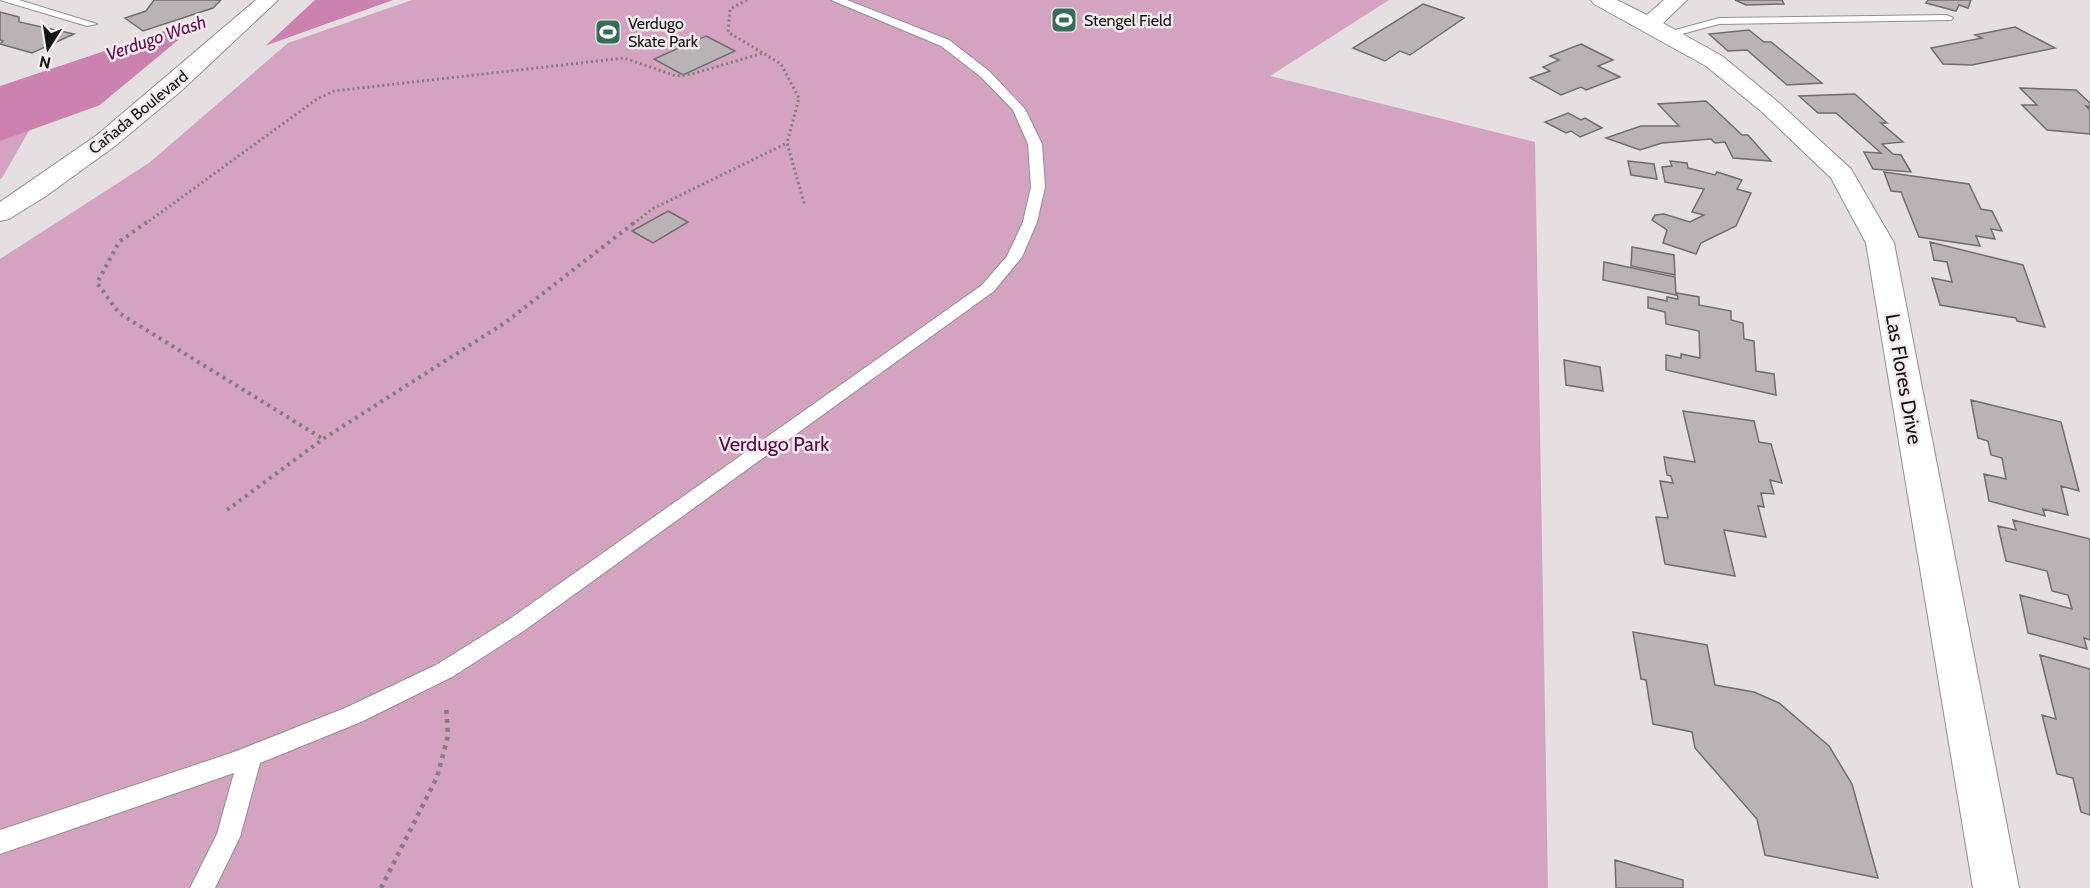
<svg xmlns="http://www.w3.org/2000/svg" width="2090" height="888" font-family="Cabin,sans-serif">
	<style>
		.green { fill: #d4a3bf }
		.water { fill: #cb82ae }
		.pier { fill: #e5dfe2 }
		.building { fill: #b9b3b6; stroke: #726d70; stroke-width: 1.5 }
		.lines { fill: none; stroke-linecap: round; stroke-linejoin: round }
		.service-casing { stroke: #948e91; stroke-width: 2 }
		.minor-casing { stroke: #948e91; stroke-width: 2 }
		.secondary-casing { stroke: #948e91; stroke-width: 2 }
		.path-far2 { stroke: #848082; stroke-width: 3; stroke-dasharray: 2 3; stroke-linecap: butt }
		.path-far1 { stroke: #848082; stroke-width: 4; stroke-dasharray: 3 4.5; stroke-linecap: butt }
		.path { stroke: #848082; stroke-width: 4.5; stroke-dasharray: 4 5; stroke-linecap: butt }
		.service { fill: #fff; fill-rule: evenodd }
		.minor { fill: #fff; fill-rule: evenodd }
		.secondary { fill: #fff; fill-rule: evenodd }
		.labels { text-anchor: middle; stroke-width: 5; stroke-linejoin: round; paint-order: stroke }
		.far-poi-label { font-size: 16px; fill: #141213; stroke: #f2ecef; text-anchor: start }
		.far-street-label { font-size: 16px; fill: #141213; stroke: #f2ecef }
		.far-water-label { font-size: 18px; font-style: italic; fill: #650c4b; stroke: #f2ecef }
		.street-label { font-size: 20px; fill: #141213; stroke: #f2ecef }
		.park-label { font-size: 20px; fill: #5e0245; stroke: #f2ecef }
	</style>
	<rect width="100%" height="100%" fill="#e5dfe2"/>
	<path class="green" d="M412 0H1389L1270 76 1535 142 1548 888H0V259L149 163 288 43Z
		M31 127 2 178 0 179V138Z"/>
	<path class="water" d="M257 0H393L0 141V86Z"/>
	<path class="pier" d="M248 0H315L261 50 95 109 212 12Z"/>
	<path class="building" d="M154 0H221L213 8 143 31 125 18 146 11Z
		M1735 0H1782L1784 4 1746 5Z
		M1928 0H1971L1968 8 1959 5 1956 11 1926 3Z
		M1423 4 1464 18 1410 55 1400 51 1385 61 1353 48Z
		M0 12 19 17V22L74 34 32 53 0 44 3 41 0 40Z
		M2015 27 2055 48 1972 65 1943 64 1931 48 1982 38 1975 35Z
		M1749 30 1764 42H1771L1822 83 1787 85 1747 50 1728 51 1709 34Z
		M706 36 735 51 683 75 654 59Z
		M1581 44 1613 60 1598 66 1620 77 1586 90 1581 87 1561 95 1530 78 1550 71 1543 67 1559 60 1550 56Z
		M2020 88 2076 90 2090 103V107L2086 106 2090 110V134L2047 130 2022 105H2037Z
		M1855 94 1887 123H1881L1903 142 1882 144 1893 154 1901 155 1911 172 1873 169 1864 152 1881 153 1836 113H1818L1799 96Z
		M1706 101 1742 135H1748L1771 161 1733 158 1725 142 1715 143 1711 139 1662 143 1640 150 1606 138 1641 126H1679L1658 104Z
		M1568 113 1581 120 1585 118 1602 128 1580 137 1571 131 1566 133 1545 122Z
		M1628 161 1654 164 1657 179 1631 175Z
		M1670 161 1687 163 1688 168 1715 175 1717 172 1742 180 1737 189 1751 193 1736 226 1701 243 1696 254 1663 243 1667 230 1652 220 1655 215 1664 214 1690 222 1704 215 1692 212 1704 189 1665 182 1662 167 1672 166Z
		M1884 172 1969 184 1981 209 1992 211 2002 231 1991 229 1995 239 1976 236 1980 246 1919 237 1901 192 1891 191Z
		M668 211 688 222 653 243 632 231Z
		M1930 242 2023 265 2045 327 2017 321 2016 318 1940 305 1932 278 1952 282 1947 262 1934 260Z
		M1632 247 1674 255 1675 275 1631 266Z
		M1604 262 1675 277 1676 295 1603 280Z
		M1677 293 1699 297V305L1731 311V320L1743 323 1744 339 1754 341 1756 371 1774 374 1776 395 1666 370V355L1681 358V354L1700 358 1699 331 1666 324 1665 312 1648 308V297L1667 301V297L1678 299Z
		M1564 360 1600 367 1603 391 1566 385Z
		M1971 400 2061 422 2079 491 2061 486 2068 515 2043 509 2045 516 1989 501 1984 474 2006 479 2002 458 1991 455 1988 441 1978 438Z
		M1683 411 1754 421 1759 442 1771 444 1782 483 1770 480 1774 494 1761 493 1764 507 1758 506 1766 537 1724 530 1735 576 1665 564 1656 517 1668 518 1660 481 1673 483 1671 476 1667 475 1664 457 1695 462Z
		M2013 520 2090 539V640L2084 638 2087 649 2028 633 2020 595 2072 609 2068 595 2052 591 2047 571 2006 561 1998 526 2016 530Z
		M1633 632 1707 645 1715 685 1754 692 1779 703 1829 746 1852 784 1878 878 1765 855 1757 819 1695 748 1692 732 1653 724 1646 680 1641 679Z
		M2040 655 2090 669V815L2081 812 2073 778 2057 774 2042 715 2056 719Z
		M1615 860 1683 880V888H1616Z"/>
	<g class="lines">
		<g class="service-casing">
			<path id="service" d="M0 0H19L97 24 87 26Z
				M831 0H847L949 40 989 71 1025 109 1042 144 1045 187 1037 222 1022 257 994 291 525 630 452 677 361 722 260 763 240 837 215 888H190L217 834 234 773 0 854V830L231 753 345 708 436 665 511 618 982 285 1007 256 1023 222 1031 187 1028 144 1013 110 981 77 941 46Z
				M1947 15 1953 18 1951 20 1719 24 1667 38 1661 34 1719 18Z"/>
		</g>
		<g class="minor-casing">
			<path id="minor" d="M1591 0H1617L1647 15 1664 0H1687L1663 23 1722 56 1778 102 1851 169 1894 243 2019 888H1973L1866 243 1831 178 1762 112 1706 66 1594 4Z"/>
		</g>
		<g class="secondary-casing">
			<path id="secondary" d="M256 0H278L181 91 115 146 46 196 9 219 0 221V202L97 135Z"/>
		</g>
		<path class="path-far2" d="M747 0 730 9 728 32 781 64 799 98 787 143 805 206
			M145 224 317 99 334 91 624 58 676 76 692 74 763 53
			M633 224 652 209 787 143"/>
		<path class="path-far1" d="M147 222 119 242 97 283 119 313 323 439
			M227 510 323 439 506 322 635 222"/>
		<path class="path" d="M381 888 437 777 448 736 446 706"/>
		<use href="#service" class="service"/>
		<use href="#minor" class="minor"/>
		<use href="#secondary" class="secondary"/>
	</g>
	<defs>
		<g id="stadium-square" transform="scale(1.35)"><rect x="-9" y="-9" width="18" height="18" rx="4" fill="#356d55" stroke="#f2ecef"/><path d="M0-5a6.5 5 0 1 0 0 10a6.5 5 0 1 0 0-10ZM-3.5-1.8h7v3.6h-7Z" fill="#fff"/></g>
	</defs>
	<g fill-rule="evenodd">
		<use href="#stadium-square" x="1064" y="20"/>
		<use href="#stadium-square" x="608" y="32"/>
	</g>
	<g class="labels">
		<g class="far-poi-label">
			<text x="1084" y="26">Stengel Field</text>
			<text x="628" y="29">Verdugo<tspan x="628" dy="18">Skate Park</tspan></text>
		</g>
		<g class="far-street-label">
			<text transform="translate(138 112) rotate(-39)" y="6">Cañada Boulevard</text>
		</g>
		<g class="far-water-label">
			<text transform="translate(156 38) rotate(-19)" y="6">Verdugo Wash</text>
		</g>
		<g class="street-label">
			<text transform="translate(1904 379) rotate(80)" y="7">Las Flores Drive</text>
		</g>
		<g class="park-label">
			<text x="774" y="451">Verdugo Park</text>
		</g>
	</g>
	<g transform="translate(48 48) rotate(192)" stroke="#f2ecef" stroke-width="4.5" paint-order="stroke">
	<path d="M0-4.5L10 22L0 15L-10 22Z" fill="#141213"/>
	<text y="-9" font-size="16" font-weight="bold" text-anchor="middle" fill="#141213">N</text>
	</g>
</svg>
